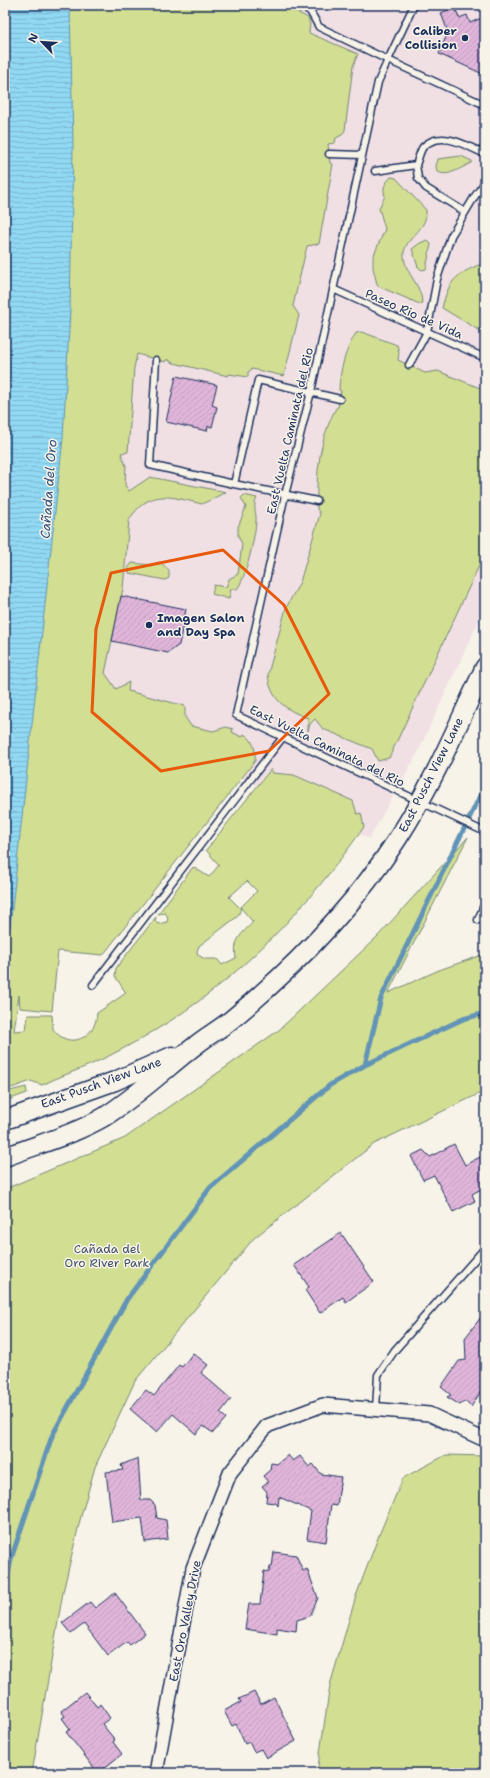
<svg xmlns="http://www.w3.org/2000/svg" width="490" height="1778" font-family="'Shantell Sans',sans-serif">
	<style>
		.built { fill: #f0e0e4 }
		.green { fill: #d2de91; stroke: #768678; fill-rule: evenodd }
		.water { fill: url(#water-rules); stroke: #6294b7 }
		.lines { fill: none; stroke-linecap: round; stroke-linejoin: round }
		.stream { stroke: #6294b7; stroke-width: 5 }
		.building { fill: url(#building-hatch); stroke: #1b2f5e }
		.lane-casing { stroke: #1b2f5e; stroke-width: 9 }
		.street-casing { stroke: #1b2f5e; stroke-width: 16 }
		.secondary-casing { stroke: #1b2f5e; stroke-width: 21 }
		.lane { stroke: #f7f3e8; stroke-width: 6 }
		.street { stroke: #f7f3e8; stroke-width: 13 }
		.secondary { stroke: #f7f3e8; stroke-width: 18 }
		.marked { fill: none; stroke: #e8590c; stroke-width: 3; stroke-linejoin: round }
		.poi-dot { fill: #1b2f5e; stroke: #f7f3e8; stroke-width: 1.5 }
		.labels { text-anchor: middle; stroke-width: 3; stroke-linejoin: round; paint-order: stroke }
		.poi-label { font-size: 12px; font-weight: bold; fill: #1b2f5e; stroke: #f7f3e8; text-anchor: end }
		.street-label { font-size: 12px; fill: #1b2f5e; stroke: #f7f3e8 }
		.park-label { font-size: 12px; fill: #405268; stroke: #f7f3e8 }
		.water-label { font-size: 13px; font-style: italic; fill: #33517c; stroke: #f7f3e8 }
	</style>
	<defs>
		<pattern id="water-rules" width="6" height="5" patternUnits="userSpaceOnUse"><rect width="6" height="5" fill="#91d8f2"/><path d="M0 2.5h6" fill="none" stroke="#7cbad2"/></pattern>
		<pattern id="building-hatch" width="6" height="6" patternUnits="userSpaceOnUse"><rect width="6" height="6" fill="#e1b5da"/><path d="M-1 1l2-2M0 6l6-6M5 7l2-2" fill="none" stroke="#c09cbe"/></pattern>
	</defs>
	<rect width="100%" height="100%" fill="#f7f3e8"/>
	<filter id="ink" filterUnits="userSpaceOnUse"><feTurbulence type="fractalNoise" baseFrequency=".025" numOctaves="2"/><feDisplacementMap in="SourceGraphic" scale="8" xChannelSelector="R" yChannelSelector="G"/><feConvolveMatrix kernelMatrix="1 2 1 2 8 2 1 2 1" color-interpolation-filters="sRGB"/></filter>
	<g filter="url(#ink)">
		<path class="built" d="M147 5H485V607L418 752 369 839 83 702Z"/>
		<path class="green" d="M5 5H284L308 18 310 24 309 33 358 54 353 66 345 130 342 135 336 138 335 143 328 144 330 163 333 164 319 244 307 246 293 306 299 315 284 376 252 369 248 372V377L229 374 228 376 170 362V360H166L165 362 137 354 134 368 128 452 121 453 126 466 125 485 129 491 150 477 226 492 202 504C171 497 150 487 129 520L123 589 105 673 116 689 129 682 128 691 185 706V717L191 726 213 731 226 727 233 729 232 732 242 737 244 734C254 740 256 750 255 761L103 955 58 951 52 1011 20 1008 19 995 14 1031 26 1030 28 1015H52L53 1029C69 1051 96 1038 97 1013L126 993 115 976 116 968 156 917 155 921 158 924 167 922 168 917 165 913 158 914 193 867 209 877 219 865 206 850 271 769 273 773 294 775 353 801 357 814 361 813 364 827C308 907 238 981 154 1031 134 1043 114 1054 92 1064 76 1071 58 1077 42 1085L31 1081 6 1090V1092L26 1087 27 1093 5 1101ZM247 881 257 891 240 908 229 897ZM241 908 253 922C241 935 233 939 236 958L222 965 217 959H205L198 955 197 951 199 946 238 916Z
			M461 156 472 161 471 163C462 167 446 179 437 171L436 166 438 159Z
			M391 177 396 178 426 210C428 232 403 237 404 256 405 275 423 285 422 305L380 287 377 284 373 268V257L385 229 379 208 385 196C382 187 385 184 391 177Z
			M427 240 431 244 426 269 422 270 418 267 412 249 420 243Z
			M481 264H485V334L442 308C449 280 455 275 481 264Z
			M362 332 397 345 399 353 398 360 425 373 438 371 485 390V553L389 758 378 761 372 749 323 729 315 719 310 724 308 731V718C285 710 270 699 268 674L286 608 300 582 320 514 317 509C316 474 319 440 336 408L338 407 341 391 339 390C340 369 345 351 356 333Z
			M244 495 257 498C252 507 257 512 256 522 255 536 246 579 237 589H231L229 599 212 594 214 585 226 587 229 579 238 574 242 544 238 536V527L246 507 241 498Z
			M160 562 169 570V578L165 580 129 573 128 568 132 563 151 565Z
			M468 837 388 993 439 970 485 954V1091L374 1144 254 1238 135 1381 95 1467 80 1520 63 1592 32 1773H5V1189L125 1138 279 1030 378 936Z
			M446 1455 485 1456V1773H317L330 1685 356 1596 379 1535 403 1478Z"/>
		<path class="water" d="M5 5H70L73 145 70 311 63 438 10 927 5 939Z"/>
		<g class="lines">
			<path class="stream" d="M365 1065 381 998 485 786
				M5 1590 11 1559 52 1436 127 1299 210 1188 330 1085 365 1065 463 1019 485 1013"/>
		</g>
		<path class="building" d="M455 7 459 18 467 15 470 23 479 19 485 22V75L439 54 448 32 441 13Z
			M176 376 217 385 212 405 217 407 212 427 208 426 207 431 166 422Z
			M121 596 186 609 179 645 168 653 112 641Z
			M454 1144 465 1165 480 1157 485 1166V1187L472 1194 475 1201 453 1212 434 1175 423 1180 411 1156 423 1150 430 1157Z
			M341 1233 374 1282 346 1302 343 1297 320 1313 305 1290 309 1287 294 1265Z
			M485 1312V1385L471 1407 465 1401 460 1405 447 1397 451 1395 441 1387 459 1361 466 1360 465 1338Z
			M193 1353 208 1365 201 1373 231 1399 220 1413 226 1418 213 1433 203 1426 196 1434 173 1414 157 1432 130 1409 146 1390 154 1396 179 1365 182 1367Z
			M288 1455 293 1461 300 1456 309 1467 313 1464 321 1474 341 1477 337 1506 331 1505 326 1542 307 1539 311 1511 279 1497 278 1506 276 1503 266 1502 267 1492 262 1486 268 1482 263 1476 270 1470 271 1463 277 1464Z
			M138 1458 141 1500H150L155 1505 157 1518 166 1520 168 1539 145 1542 142 1518 112 1522 106 1472 123 1470 121 1465Z
			M274 1552 296 1555 303 1571 307 1569 318 1598 310 1616 297 1620 296 1631 277 1628V1634L245 1629 249 1604H260L264 1571 269 1572 270 1567H272Z
			M115 1593 145 1633 130 1645 127 1642 108 1656 84 1624 71 1634 62 1623 90 1602 95 1608Z
			M85 1692 97 1707 100 1704 110 1718 102 1724 115 1740 113 1742 122 1754 98 1773 66 1732 70 1729 62 1718 65 1716 61 1711Z
			M254 1692 261 1704 274 1697 296 1741 266 1758 261 1749 254 1752 249 1742 245 1744 236 1724 232 1726 224 1711 241 1702 239 1699Z"/>
		<g class="lines">
			<g class="lane-casing">
				<path id="lane" d="M297 5 310 11 319 27 388 60 414 5
					M485 105 388 60 378 82 311 392 285 495 236 715 485 832
					M329 154 362 155
					M416 165C418 160 420 151 423 147 441 129 467 146 485 154
					M375 171 416 165 418 178 426 188 465 212
					M333 289 485 358
					M156 360 150 465 234 484
					M409 365 427 332 437 279 451 236 475 196 485 182
					M317 501 234 484 258 380 340 399
					M478 920 485 903
					M93 985 283 737
					M376 1409 378 1375 395 1350 485 1248"/>
			</g>
			<g class="street-casing">
				<path id="street" d="M156 1773 193 1568 230 1473 267 1426 323 1405 429 1414 485 1440"/>
			</g>
			<g class="secondary-casing">
				<path id="secondary" d="M5 1120 115 1081 172 1056
					M5 1157C38 1144 73 1135 104 1117 137 1096 165 1069 196 1045 207 1036 220 1029 231 1020 295 967 353 908 398 838 433 784 458 724 485 667"/>
			</g>
			<use href="#lane" class="lane"/>
			<use href="#street" class="street"/>
			<use href="#secondary" class="secondary"/>
		</g>
	</g>
	<path class="marked" d="M223 550 284 605 329 694 269 751 161 771 92 712 96 629 111 573Z"/>
	<g class="poi-dot">
		<circle cx="465" cy="38" r="4"/>
		<circle cx="149" cy="625" r="4"/>
	</g>
	<g class="labels">
		<g class="poi-label">
			<text x="457" y="35">Caliber<tspan x="457" dy="14">Collision</tspan></text>
			<text x="157" y="622" text-anchor="start">Imagen Salon<tspan x="157" dy="14">and Day Spa</tspan></text>
		</g>
		<g class="street-label">
			<text transform="translate(414 314) rotate(24)" y="4">Paseo Rio de Vida</text>
			<text transform="translate(290 431) rotate(-77)" y="4">East Vuelta Caminata del Rio</text>
			<text transform="translate(327 746) rotate(26)" y="4">East Vuelta Caminata del Rio</text>
			<text transform="translate(431 775) rotate(-63)" y="4">East Pusch View Lane</text>
			<text transform="translate(101 1083) rotate(-20)" y="4">East Pusch View Lane</text>
			<text transform="translate(185 1621) rotate(-79)" y="4">East Oro Valley Drive</text>
		</g>
		<g class="park-label">
			<text x="107" y="1253">Cañada del<tspan x="107" dy="14">Oro River Park</tspan></text>
		</g>
		<g class="water-label">
			<text transform="translate(48 489) rotate(-86)" y="5">Cañada del Oro</text>
		</g>
	</g>
	<rect width="490" height="1778" fill="none" stroke="#f7f3e8" stroke-width="20"/>
	<rect x="10" y="10" width="470" height="1758" fill="none" stroke="#1b2f5e" stroke-width="1.5" filter="url(#ink)"/>
	<g transform="translate(42 42) rotate(295)" stroke="#f7f3e8" stroke-width="3" paint-order="stroke">
	<path d="M0-3L7 15L0 10L-7 15Z" fill="#1b2f5e"/>
	<text y="-6" font-size="11" font-weight="bold" text-anchor="middle" fill="#1b2f5e">N</text>
	</g>
</svg>
